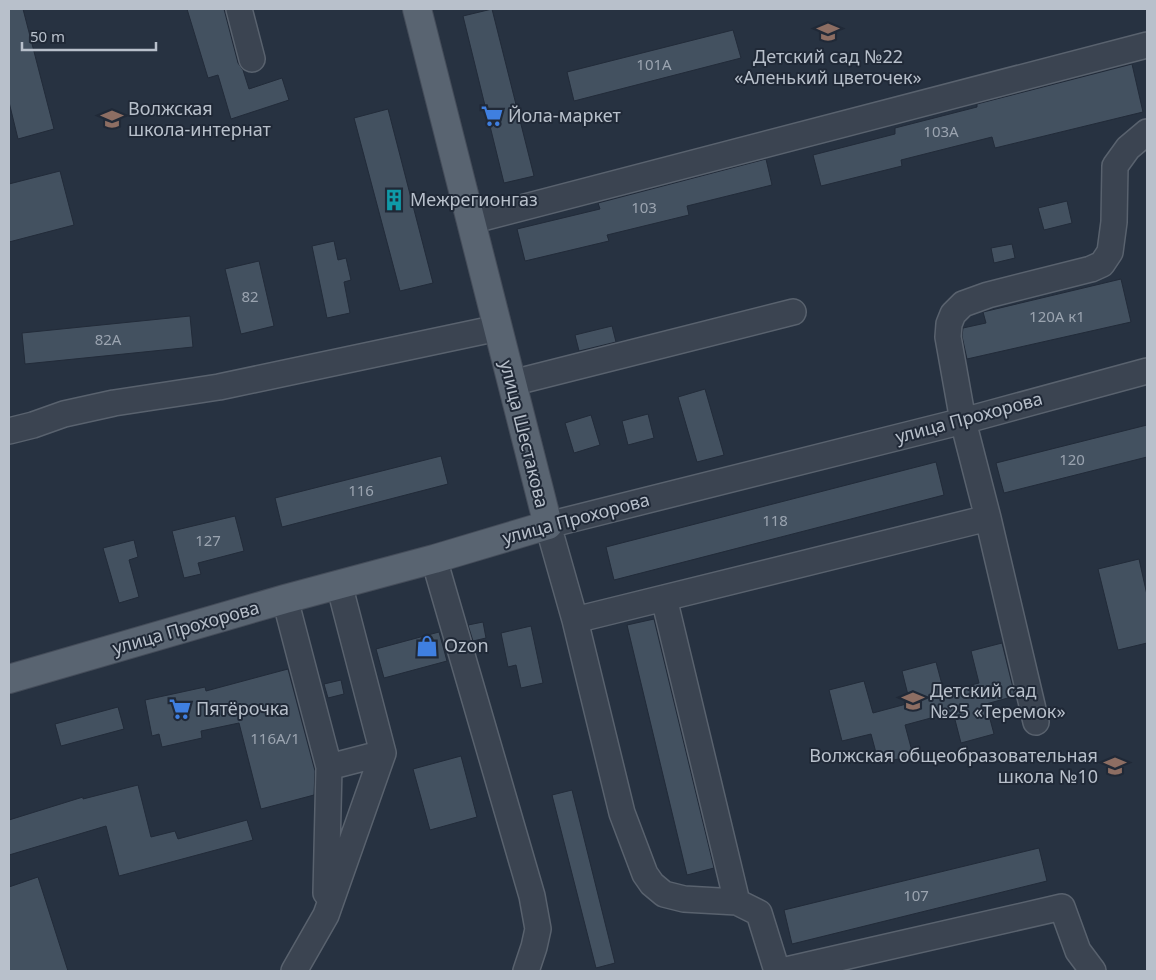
<svg xmlns="http://www.w3.org/2000/svg" width="1156" height="980" font-family="'Noto Sans',sans-serif">
	<style>
		.building { fill: #435160; stroke: #222b39 }
		.lines { fill: none; stroke-linecap: round; stroke-linejoin: round }
		.minor-casing { stroke: #59626e; stroke-width: 28 }
		.major-casing { stroke: #454d5a; stroke-width: 30 }
		.minor { stroke: #3b4451; stroke-width: 25 }
		.major { stroke: #596471; stroke-width: 28 }
		.labels { text-anchor: middle; stroke-width: 4; stroke-linejoin: round; paint-order: stroke }
		.number-label { font-size: 15px; fill: #9ba4b0 }
		.poi-label { font-size: 18px; fill: #b8c0cb; stroke: #202937; text-anchor: start }
		.street-label { font-size: 18px; fill: #b8c0cb; stroke: #202937 }
	</style>
	<rect width="100%" height="100%" fill="#273241"/>
	<path class="building" d="M9 9H23L54 129 18 139 9 102Z
		M187 9H224L238 63 243 70 249 89 282 78 289 100 231 119 218 75 208 78Z
		M492 9 534 176 504 183 463 16Z
		M733 30 741 58 574 101 567 72Z
		M1132 64 1143 112 995 148 992 137 901 160 902 166 821 186 813 155 895 134V128L977 107V104Z
		M388 109 433 283 400 291 354 118Z
		M766 159 772 185 687 206 689 215 607 235 609 241 525 261 517 229 600 209 598 203Z
		M60 171 74 225 9 242V184Z
		M1067 201 1072 223 1044 230 1038 208Z
		M334 241 338 260 346 258 351 280 344 282 350 313 327 318 312 246Z
		M1012 244 1015 258 994 263 991 248Z
		M259 261 274 326 241 334 225 269Z
		M1121 279 1131 322 967 359 962 336 963 328 986 323 983 312Z
		M190 316 193 347 25 364 22 333Z
		M612 326 616 342 579 351 575 335Z
		M705 389 724 455 697 462 678 397Z
		M648 414 654 438 628 445 622 421Z
		M591 415 600 445 574 453 565 423Z
		M1147 425V457L1004 493 996 463Z
		M441 456 448 484 282 527 275 498Z
		M936 462 944 495 614 580 606 547Z
		M235 516 244 551 198 563 201 574 184 578 172 531Z
		M134 540 138 557 129 560 139 597 119 603 103 548Z
		M1139 559 1147 595V643L1118 650 1098 569Z
		M654 619 714 868 687 875 627 625Z
		M483 622 486 638 473 641 468 625Z
		M531 626 543 683 521 688 516 665 508 667 501 633Z
		M439 632 447 661 384 678 376 649Z
		M1002 643 1015 696 986 704 994 734 961 743 953 712 905 725 913 755 879 764 871 734 842 741 829 690 864 681 873 713 910 703 902 671 936 662 944 692 979 683 971 651Z
		M288 669 315 771 314 795 261 809 239 723 201 731 202 738 162 747 159 734 152 736 145 700 205 687 206 691Z
		M341 680 344 694 328 698 324 684Z
		M118 707 124 729 61 746 55 724Z
		M461 756 477 817 430 830 413 769Z
		M138 785 151 837 175 831 178 839 247 820 253 840 119 876 106 826 9 855V820L83 797V799Z
		M572 790 615 963 596 968 552 795Z
		M1039 848 1047 881 792 944 784 910Z
		M38 877 68 971H9V887Z"/>
	<g class="lines">
		<g class="minor-casing">
			<path id="minor" d="M239 9 252 59
				M471 221 1147 45
				M512 383 793 312
				M9 431 33 425 64 414 114 403 219 387 498 328
				M988 518 1036 722
				M434 559 532 896 538 929 534 947 526 971
				M664 598 737 902
				M285 599 329 767 326 893
				M575 620 988 518 963 421 948 337 949 324 953 314 963 304 988 295 1091 269 1102 264 1110 252 1114 222 1115 166 1128 148 1147 132
				M329 767 383 753
				M294 971 326 915 383 753 339 584
				M777 971 759 913 737 902 684 899 664 894 652 884 645 874 622 813 575 620 548 525 963 421 1147 371
				M782 971 1062 907 1078 951 1093 971"/>
		</g>
		<g class="major-casing">
			<path id="major" d="M9 679 285 599 434 559 548 525 417 9"/>
		</g>
		<use href="#minor" class="minor"/>
		<use href="#major" class="major"/>
	</g>
	<defs>
		<g id="school-bare" transform="scale(1.725)"><path d="M0-5L7-2L0 1L-7-2ZM-4 1L0 2.5L4 1V4Q0 6-4 4Z" fill="#8d6e63" stroke="#202937" stroke-width="2.5" paint-order="stroke"/></g>
		<g id="supermarket-bare" transform="scale(1.725)"><path d="M-6-5.5h2.5l.6 2H6L4.5 2H-2.5L-4.4-4H-6ZM-1.5 3.2a1.3 1.3 0 1 0 .1 0ZM3 3.2a1.3 1.3 0 1 0 .1 0Z" fill="#3f7fe0" stroke="#202937" stroke-width="2.5" paint-order="stroke"/></g>
		<g id="building-bare" transform="scale(1.725)"><path d="M-4-6H4V6H1V3H-1V6H-4ZM-2.5-4.3h1.7v1.8h-1.7ZM.8-4.3h1.7v1.8H.8ZM-2.5-1h1.7V.8h-1.7ZM.8-1h1.7V.8H.8Z" fill="#0f9aa8" stroke="#202937" stroke-width="2.5" paint-order="stroke"/></g>
		<g id="shop-bare" transform="scale(1.725)"><path d="M-5-2.5h2.3a2.7 3.5 0 0 1 5.4 0H5L5.5 6h-11ZM-1.5-2.5h3a1.5 2.3 0 0 0-3 0Z" fill="#3f7fe0" stroke="#202937" stroke-width="2.5" paint-order="stroke"/></g>
	</defs>
	<g fill-rule="evenodd">
		<use href="#school-bare" x="828" y="32"/>
		<use href="#supermarket-bare" x="492" y="116"/>
		<use href="#school-bare" x="112" y="119"/>
		<use href="#building-bare" x="394" y="200"/>
		<use href="#shop-bare" x="427" y="646"/>
		<use href="#school-bare" x="913" y="701"/>
		<use href="#supermarket-bare" x="180" y="709"/>
		<use href="#school-bare" x="1115" y="766"/>
	</g>
	<g class="labels">
		<g class="number-label">
			<text x="654" y="70">101А</text>
			<text x="941" y="137">103А</text>
			<text x="644" y="213">103</text>
			<text x="250" y="302">82</text>
			<text x="1057" y="322">120А к1</text>
			<text x="108" y="345">82А</text>
			<text x="1072" y="465">120</text>
			<text x="361" y="496">116</text>
			<text x="775" y="526">118</text>
			<text x="208" y="546">127</text>
			<text x="275" y="744">116А/1</text>
			<text x="916" y="901">107</text>
		</g>
		<g class="poi-label">
			<text x="828" y="63" text-anchor="middle">Детский сад №22<tspan x="828" dy="21">«Аленький цветочек»</tspan></text>
			<text x="128" y="115">Волжская<tspan x="128" dy="21">школа-интернат</tspan></text>
			<text x="508" y="122">Йола-маркет</text>
			<text x="410" y="206">Межрегионгаз</text>
			<text x="444" y="652">Ozon</text>
			<text x="930" y="697">Детский сад<tspan x="930" dy="21">№25 «Теремок»</tspan></text>
			<text x="196" y="715">Пятёрочка</text>
			<text x="1098" y="762" text-anchor="end">Волжская общеобразовательная<tspan x="1098" dy="21">школа №10</tspan></text>
		</g>
		<g class="street-label">
			<text transform="translate(969 418) rotate(-15)" y="6">улица Прохорова</text>
			<text transform="translate(524 434) rotate(76)" y="6">улица Шестакова</text>
			<text transform="translate(576 519) rotate(-15)" y="6">улица Прохорова</text>
			<text transform="translate(186 628) rotate(-16)" y="6">улица Прохорова</text>
		</g>
	</g>
	<rect width="1156" height="980" fill="none" stroke="#b8c0cb" stroke-width="20"/>
	<path d="M22 42v8h134v-8" fill="none" stroke="#b8c0cb" stroke-width="2.5"/>
	<text x="30" y="42" font-size="15" fill="#b8c0cb" stroke="#202937" stroke-width="4" paint-order="stroke">50 m</text>
</svg>
